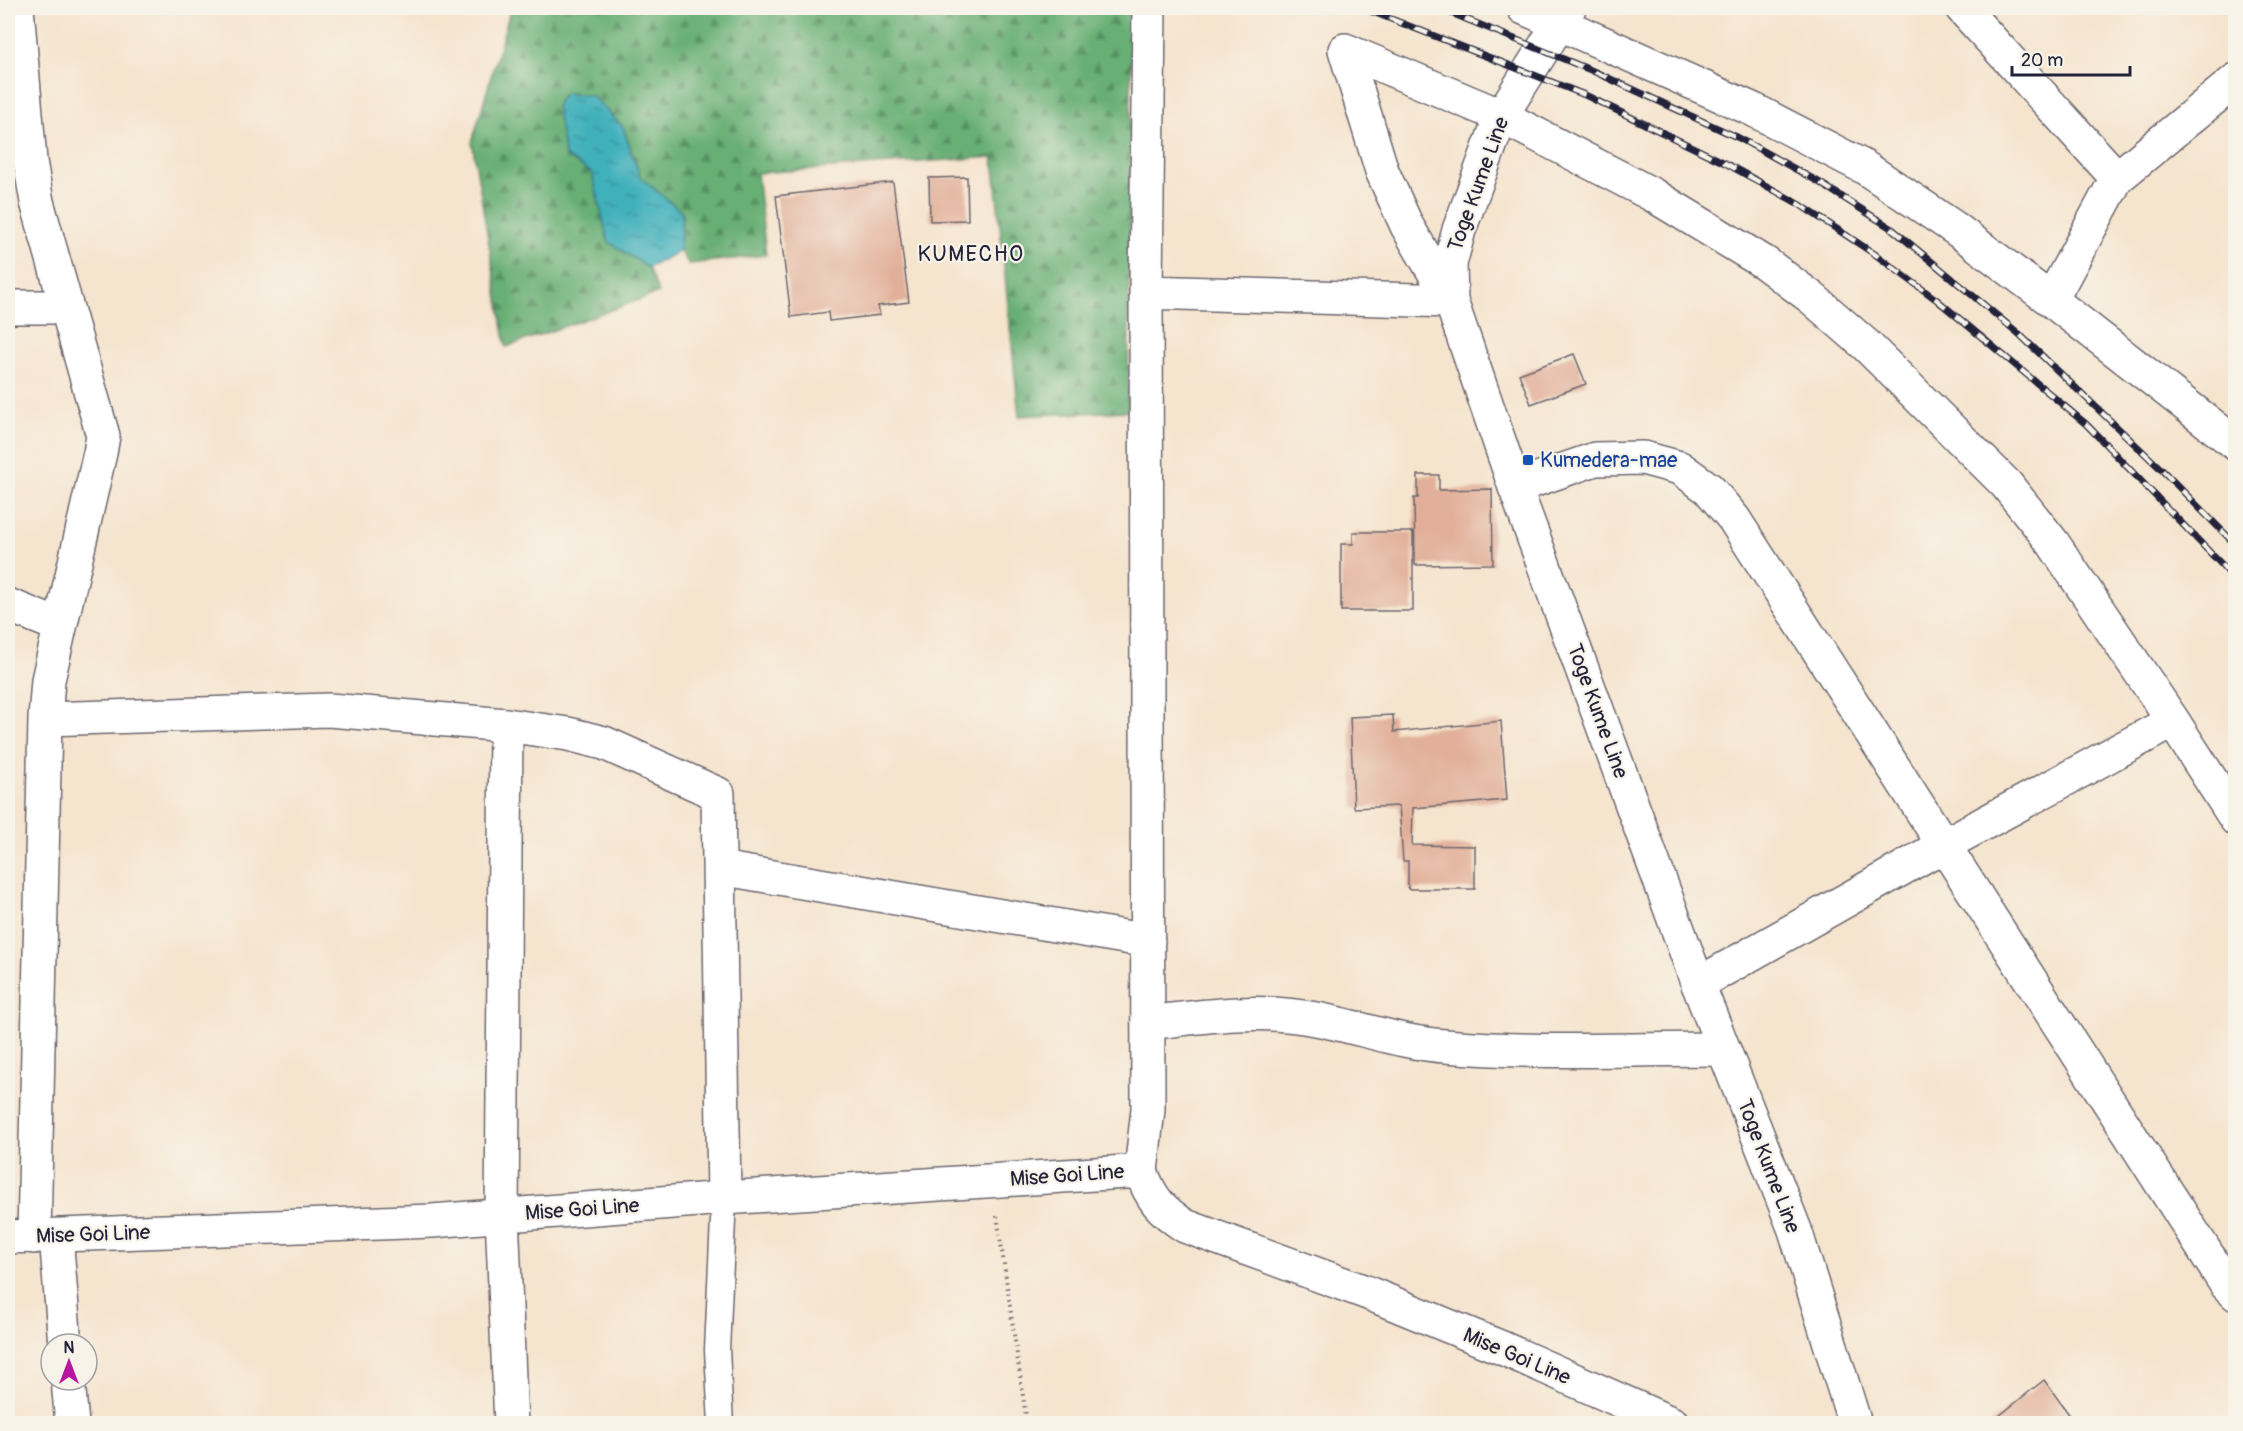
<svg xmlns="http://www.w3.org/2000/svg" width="2243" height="1431" font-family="Pangolin,sans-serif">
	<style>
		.forest { fill: url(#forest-firs); stroke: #456858; stroke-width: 1.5 }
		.water { fill: url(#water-ripples); stroke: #31697b; stroke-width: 1.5 }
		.building { fill: #e2b09a }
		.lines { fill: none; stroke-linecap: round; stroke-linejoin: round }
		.lane-casing { stroke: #6c666e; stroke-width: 27 }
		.street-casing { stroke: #6c666e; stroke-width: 36 }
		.secondary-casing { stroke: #6c666e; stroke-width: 36 }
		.path { stroke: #6c666e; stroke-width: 4; stroke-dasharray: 1.5 4.5; stroke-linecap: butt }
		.lane { stroke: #fff; stroke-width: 24 }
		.street { stroke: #fff; stroke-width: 33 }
		.secondary { stroke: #fff; stroke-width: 33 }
		.rail-casing { stroke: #22223b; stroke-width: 7 }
		.rail { stroke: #f7f3e8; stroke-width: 4.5; stroke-dasharray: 14; stroke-linecap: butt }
		.transit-dot { fill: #1a4fb4; stroke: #f7f3e8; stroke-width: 2 }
		.labels { text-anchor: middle; stroke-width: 4.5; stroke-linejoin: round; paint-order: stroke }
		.street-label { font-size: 21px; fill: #22223b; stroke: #f7f3e8 }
		.transit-label { font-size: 21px; fill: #164399; stroke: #f7f3e8; text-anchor: start }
		.neighbourhood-label { font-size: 22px; letter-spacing: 1.5px; fill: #22223b; stroke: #f7f3e8 }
	</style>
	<defs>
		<pattern id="forest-firs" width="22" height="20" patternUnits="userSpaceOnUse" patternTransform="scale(1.5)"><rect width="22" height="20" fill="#68af75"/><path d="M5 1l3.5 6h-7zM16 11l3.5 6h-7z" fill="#558e61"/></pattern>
		<pattern id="water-ripples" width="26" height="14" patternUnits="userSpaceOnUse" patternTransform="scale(1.5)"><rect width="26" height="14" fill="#40b0bb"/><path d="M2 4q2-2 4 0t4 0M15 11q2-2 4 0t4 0" fill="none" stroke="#358f99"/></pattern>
	</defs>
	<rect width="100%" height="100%" fill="#f7f3e8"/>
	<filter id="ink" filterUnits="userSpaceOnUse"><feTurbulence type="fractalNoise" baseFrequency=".0167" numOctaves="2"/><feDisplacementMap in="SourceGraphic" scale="12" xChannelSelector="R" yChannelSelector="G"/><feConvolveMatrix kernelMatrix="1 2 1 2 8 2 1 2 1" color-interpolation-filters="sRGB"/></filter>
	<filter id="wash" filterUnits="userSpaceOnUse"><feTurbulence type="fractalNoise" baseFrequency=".008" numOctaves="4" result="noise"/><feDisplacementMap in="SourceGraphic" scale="24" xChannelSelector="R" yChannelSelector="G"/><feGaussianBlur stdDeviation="1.35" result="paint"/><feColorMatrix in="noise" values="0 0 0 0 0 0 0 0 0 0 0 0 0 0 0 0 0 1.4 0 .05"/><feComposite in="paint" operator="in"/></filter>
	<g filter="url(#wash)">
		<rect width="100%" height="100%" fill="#f5e4ce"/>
		<path class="forest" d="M511 8H1132L1128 411 1019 416 993 157 757 173 766 255 689 264 680 251 682 212 640 177 623 127 565 155 592 173 608 241 648 268 659 293 506 347 472 142Z"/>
		<path class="water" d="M564 93 592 96 623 127 640 177 682 212 680 251 648 268 608 241 592 173 565 156 556 106Z"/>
		<g id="blocks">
			<path class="building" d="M967 177 968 220 930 221 929 178Z
				M893 182 909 302 878 306 880 315 829 321 828 312 791 317 776 196Z
				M1574 354 1586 384 1531 404 1519 374Z
				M1418 475H1439V490L1492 489 1493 564 1415 565 1414 498H1418Z
				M1353 532H1413V611H1341V544H1353Z
				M1393 715 1394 732 1501 721 1507 800 1413 808 1412 845 1475 846V889H1408V861H1403L1399 806 1354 808 1350 717Z
				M2044 1380 2076 1424H1989Z"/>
		</g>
	</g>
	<g filter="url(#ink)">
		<use href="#blocks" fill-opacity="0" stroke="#6c666e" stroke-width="1.5"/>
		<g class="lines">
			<g class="lane-casing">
				<path id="lane" d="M721 1424 717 1350 724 1198"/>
			</g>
			<g class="street-casing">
				<path id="street" d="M17 8 30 161 37 202 103 436 100 453 48 680 45 719 34 1237
					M1524 8 1754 110 1864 167 1956 229 2051 300 2236 444
					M1962 8 2117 178
					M1146 292 1451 301
					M2051 300 2117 178 2236 80
					M1451 301 1407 226 1382 171 1345 50 1501 116 1653 195 1765 263 1812 298 1866 345 2006 484 2053 543 2173 721 2236 819
					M8 307H66
					M1515 487 1595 459 1643 458 1680 468 1709 489 1734 519 2226 1284 2236 1294
					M8 605 60 626
					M45 719 329 710 506 725 568 734 604 743 718 794 724 1198
					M720 868 1148 941
					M1698 984 1944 845 2173 721
					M1148 1023C1204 1016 1259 1008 1316 1019 1359 1027 1401 1043 1445 1046 1537 1054 1631 1049 1723 1049
					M1141 1171 1148 1109 1146 292 1149 8
					M502 1215 506 725
					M56 1236 65 1344
					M68 1380 72 1424"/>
			</g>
			<g class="secondary-casing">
				<path id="secondary" d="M1569 8 1501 116 1459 230 1450 264 1451 301 1515 487 1698 984 1795 1230 1855 1424
					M502 1215 511 1424
					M8 1237 432 1221 724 1198 1141 1171C1151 1199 1161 1210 1185 1226L1368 1293 1502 1348 1673 1424"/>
			</g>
			<path class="path" d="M997 1216 1027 1424"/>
			<use href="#lane" class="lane"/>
			<use href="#street" class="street"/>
			<use href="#secondary" class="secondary"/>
			<g class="rail-casing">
				<path id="rail" d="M1363 8 1585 95 1725 163 1799 204 1876 255 1937 300 2086 424 2223 566 2236 581
					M1439 8 1593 71 1739 138 1817 181 1891 228 2018 333 2161 469 2236 545"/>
			</g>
			<use href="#rail" class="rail"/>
		</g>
	</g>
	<rect class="transit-dot" x="1522" y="454" width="12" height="12" rx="3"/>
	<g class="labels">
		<g class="street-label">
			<text transform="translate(1478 184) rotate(-70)" y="7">Toge Kume Line</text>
			<text transform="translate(1598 711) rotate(70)" y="7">Toge Kume Line</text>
			<text transform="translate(1769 1166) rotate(69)" y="7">Toge Kume Line</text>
			<text transform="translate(1067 1175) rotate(-4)" y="7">Mise Goi Line</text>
			<text transform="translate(582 1209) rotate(-4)" y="7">Mise Goi Line</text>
			<text transform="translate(93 1234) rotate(-2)" y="7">Mise Goi Line</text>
			<text transform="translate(1517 1356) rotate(23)" y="7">Mise Goi Line</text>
		</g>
		<g class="transit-label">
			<text x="1540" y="467">Kumedera-mae</text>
		</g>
		<g class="neighbourhood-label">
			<text x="971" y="261">KUMECHO</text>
		</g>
	</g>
	<rect width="2243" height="1431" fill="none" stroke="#f7f3e8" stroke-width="30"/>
	<g transform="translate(69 1362)"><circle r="28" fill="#f7f3e8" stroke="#a29fa3" stroke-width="1.5"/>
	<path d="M0-4.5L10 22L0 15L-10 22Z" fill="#b5179e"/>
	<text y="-9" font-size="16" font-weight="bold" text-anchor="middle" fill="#22223b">N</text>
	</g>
	<path d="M2012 66v9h118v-9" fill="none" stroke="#22223b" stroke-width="3"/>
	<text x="2021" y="66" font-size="18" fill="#22223b" stroke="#f7f3e8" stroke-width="4.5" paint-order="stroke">20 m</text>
</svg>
